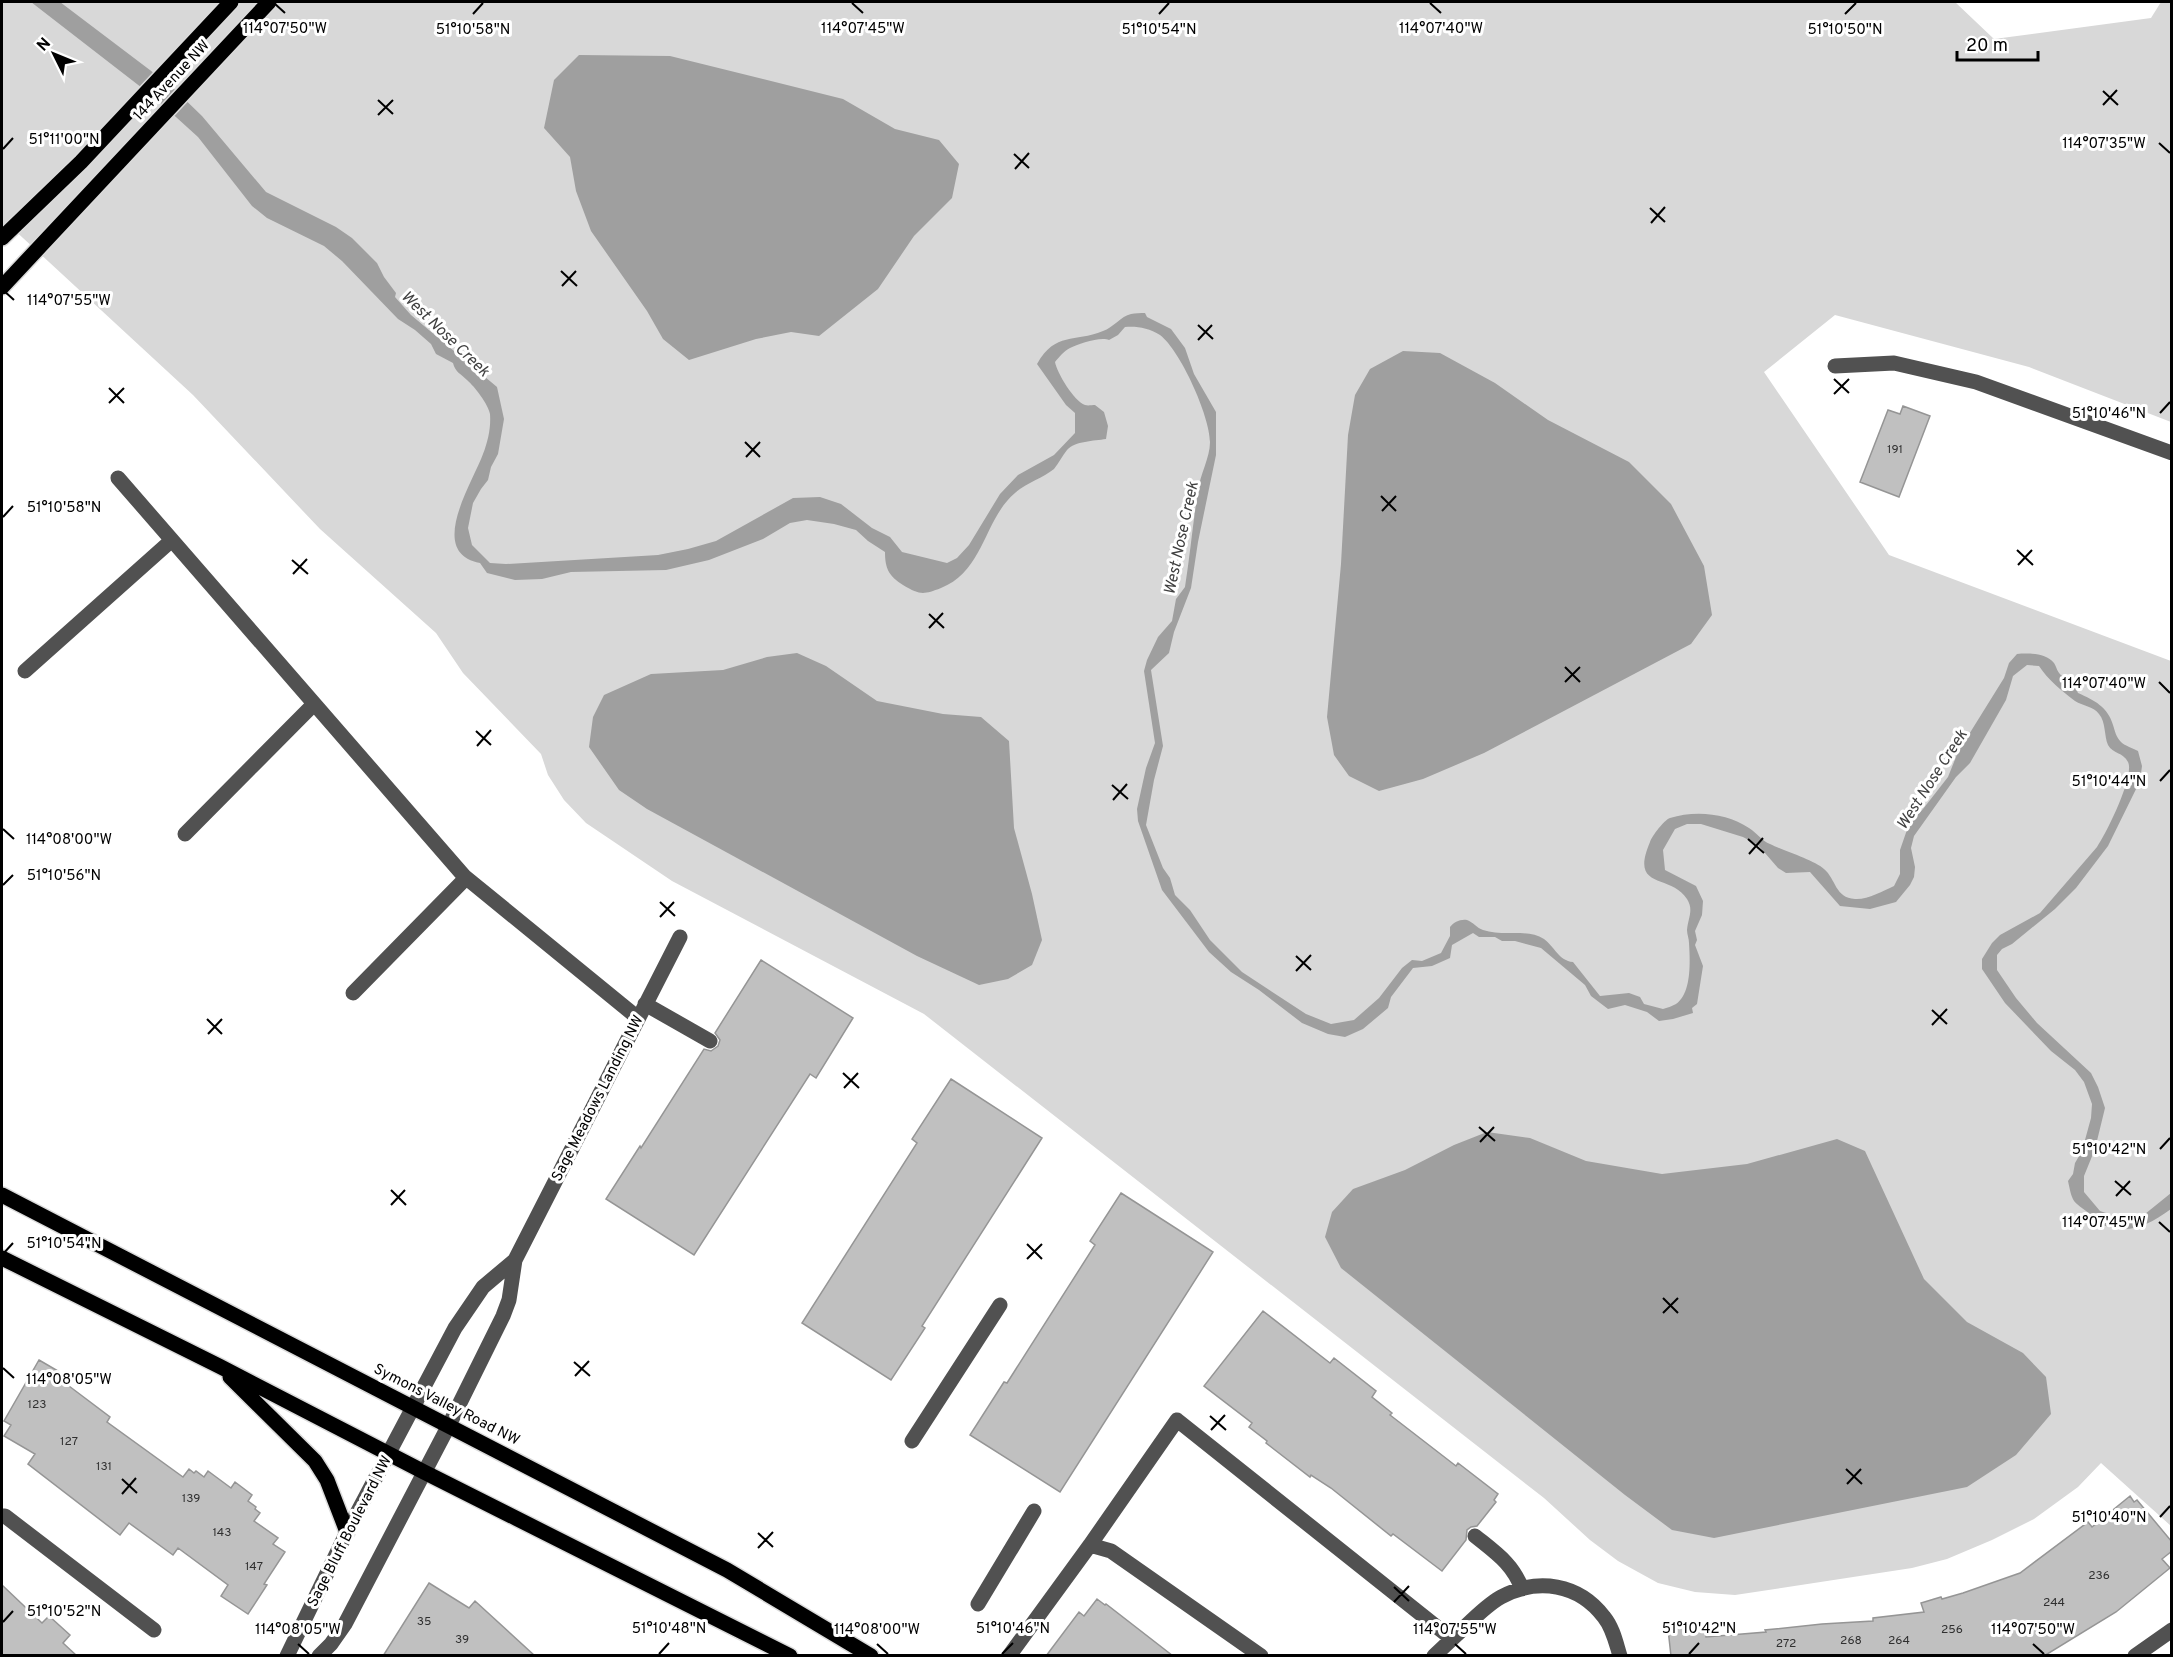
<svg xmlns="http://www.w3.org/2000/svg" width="2173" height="1657" font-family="Overpass,sans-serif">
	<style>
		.green { fill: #d8d8d8 }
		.water { fill: #9f9f9f }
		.building { fill: #c0c0c0; stroke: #959595; stroke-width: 1.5 }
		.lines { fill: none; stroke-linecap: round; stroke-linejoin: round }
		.major-casing { stroke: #dbdbdb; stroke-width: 18 }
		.minor { stroke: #515151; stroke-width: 15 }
		.major { stroke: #000; stroke-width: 15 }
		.ticks { fill: none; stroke: #000; stroke-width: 2 }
		.labels { text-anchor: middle; stroke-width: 6; stroke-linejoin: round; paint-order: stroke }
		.number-label { font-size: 12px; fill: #303030 }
		.street-label { font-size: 15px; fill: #000; stroke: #fff }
		.water-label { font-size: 16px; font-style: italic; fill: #404040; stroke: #fff }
		.ticks-label { font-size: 15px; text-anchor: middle; fill: #000; stroke: #fff; stroke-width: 6; stroke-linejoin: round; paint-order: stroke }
	</style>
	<rect width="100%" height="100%" fill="#fff"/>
	<path class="green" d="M2 2H1955L1994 39 2151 18 2161 2H2171V422L2029 367 1835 315 1764 372 1889 555 2171 661V1526L2101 1463 2078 1487 2034 1519 1992 1540 1947 1559 1912 1568 1735 1595 1695 1592 1658 1583 1618 1561 1590 1540 1544 1498 924 1014 672 881 586 823 564 800 548 775 541 754 463 673 436 633 320 529 193 395 10 226 2 235Z"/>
	<path class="water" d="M31 2H60L171 86 202 116 266 192 336 227 352 238 377 263 384 277 396 293 395 297 411 315 497 387 504 419 498 454 491 467 488 480 481 489 473 503 468 528 472 545 490 563 506 564 658 555 688 549 716 541 793 498 820 497 841 504 872 528 890 537 902 552 947 563 957 558 969 545 1000 494 1018 475 1054 455 1075 433V413L1066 405 1037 364C1056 331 1074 343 1103 331 1113 328 1121 316 1131 314 1135 313 1141 313 1145 313L1147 317 1171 329 1185 348 1194 374 1216 412V455L1198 542 1191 588 1174 632 1169 653 1151 670 1163 746 1154 780 1146 825 1163 868 1170 878 1175 895 1190 910 1210 940 1242 972 1306 1014 1331 1024 1354 1020 1379 998 1402 968 1412 960 1422 961 1441 953 1450 936V927C1454 922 1460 919 1467 920 1473 922 1477 928 1483 930 1503 937 1527 928 1544 939 1554 946 1559 961 1573 962L1600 996 1629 993 1640 997 1644 1004 1663 1009C1667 1008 1672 1006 1676 1004 1692 993 1690 960 1689 943 1689 939 1687 934 1687 930 1688 918 1694 910 1687 899 1671 873 1629 891 1650 842 1652 836 1664 820 1670 818 1695 810 1727 813 1749 828 1757 833 1762 841 1770 844 1784 851 1814 860 1824 869 1836 879 1835 898 1855 899 1867 900 1883 891 1894 886L1900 874V850L1909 824 1923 809 1948 777 1958 752 2004 678 2009 663 2017 654C2029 653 2046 653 2054 663 2057 668 2057 672 2062 676 2069 682 2075 684 2078 693 2094 700 2108 707 2113 725 2115 731 2116 737 2121 742 2125 746 2133 748 2138 751L2142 766 2140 781 2108 846 2076 888 2055 909 2012 944 2002 949 1997 955V970L2016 998 2037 1023 2091 1073 2098 1087 2105 1108 2095 1149 2084 1176V1192L2100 1211 2112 1215 2129 1216 2145 1214 2171 1193V1209C2142 1230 2124 1236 2090 1220V1214C2072 1200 2073 1204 2068 1181L2073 1174 2075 1163 2082 1151 2091 1118 2092 1104 2084 1082 2075 1070 2051 1051 2005 1003 1982 969V959L1992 943 2000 935 2040 913 2097 847C2106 834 2135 776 2128 762 2123 752 2113 754 2108 745 2104 736 2106 722 2099 714 2093 706 2083 706 2075 701 2062 691 2048 680 2039 666L2027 665 2013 676 2006 700 1970 763 1956 777 1914 836 1911 848 1915 867 1914 877 1910 885 1896 902 1870 909 1840 906 1810 872 1786 873 1778 868 1758 845 1743 837 1701 824H1687L1675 829 1663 850 1665 870 1696 886 1703 901 1702 915 1695 931 1697 940 1695 945 1703 966 1697 1004 1692 1008 1693 1013 1673 1019 1659 1021 1647 1012 1625 1005 1608 1009 1591 996 1585 985 1541 948 1515 941H1502L1495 937H1479L1473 933 1452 945 1450 958 1432 966 1413 968 1391 997 1388 1008 1363 1029 1345 1037 1328 1034 1302 1023 1259 990 1231 972 1209 952 1162 890 1138 821 1137 809 1146 768 1155 743 1144 671 1147 660 1158 637 1172 621 1176 599 1185 587C1190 555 1193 522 1198 491 1200 474 1210 458 1210 442 1210 416 1180 350 1160 335 1149 328 1137 326 1125 327L1118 335 1109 340C1101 336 1078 344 1070 348 1064 351 1059 357 1055 362 1057 373 1074 401 1085 405 1088 406 1092 405 1095 405L1104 412 1108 426 1106 439C1094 441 1075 441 1067 450 1062 456 1059 463 1054 469 1043 478 1026 483 1015 493 984 519 984 571 941 588 923 595 920 595 903 585 889 576 885 569 885 552L868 541 856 530 834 524 807 520 790 523 763 539 709 560 666 570 571 572 542 579 515 580 487 573 480 563C426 553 473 482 483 454 488 441 491 428 490 414 488 404 475 387 467 380 461 374 455 372 453 363L436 354 431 344 415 330 398 319 342 261 324 246 267 218 252 206 198 137 155 98Z
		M579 55 670 56 843 99 895 129 939 140 959 164 952 198 914 236 878 289 819 336 791 332 756 339 689 360 663 339 647 311 591 231 576 191 570 157 544 128 554 80Z
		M1403 351 1440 353 1495 383 1548 420 1629 462 1671 504 1704 566 1712 615 1691 644 1484 753 1423 779 1379 791 1349 776 1334 755 1327 717 1341 564 1348 435 1355 395 1370 369Z
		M797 653 826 666 877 701 943 714 981 717 1009 741 1014 828 1032 894 1042 940 1032 965 1008 979 979 985 917 956 647 809 619 790 589 747 593 717 604 695 651 674 723 670 767 657Z
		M1487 1132 1530 1138 1586 1161 1662 1174 1747 1164 1837 1139 1865 1151 1924 1279 1967 1322 2023 1353 2046 1377 2051 1414 2016 1455 1967 1487 1714 1538 1672 1530 1625 1495 1341 1268 1325 1237 1332 1212 1353 1189 1405 1170 1454 1145Z"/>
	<path class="building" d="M1903 406 1930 416 1899 497 1860 482 1888 410 1900 414Z
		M761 960 853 1018 816 1078 810 1074 694 1255 606 1199 640 1146 641 1148 704 1049 711 1051 718 1046 720 1040 715 1033Z
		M951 1079 1042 1138 922 1326 925 1328 891 1380 802 1323 917 1143 912 1139Z
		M1121 1193 1213 1252 1060 1492 970 1435 1004 1382 1007 1383 1095 1245 1090 1241Z
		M1263 1311 1330 1363 1334 1358 1376 1391 1372 1397 1392 1413 1390 1415 1456 1466 1458 1463 1498 1494 1494 1500 1496 1502 1477 1526 1471 1527 1467 1530 1466 1540 1442 1571 1393 1534 1391 1536 1331 1488 1311 1475 1310 1477 1266 1443 1267 1441 1249 1427 1252 1423 1204 1386Z
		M39 1360 58 1371 54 1377 69 1386 110 1417 107 1422 183 1477 189 1469 194 1473 196 1471 204 1477 208 1471 231 1488 235 1482 252 1495 248 1501 256 1507 255 1509 260 1513 254 1521 278 1538 273 1544 285 1552 264 1584 267 1585 248 1614 221 1596 228 1585 178 1548 173 1555 129 1523 120 1535 28 1464 35 1454 4 1436 11 1425 4 1421Z
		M2130 1496 2134 1502 2137 1500 2172 1542V1551L2162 1559 2170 1568 2116 1612 2044 1656H1671L1668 1629 1691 1626 1692 1632 1705 1630 1706 1637 1766 1632 1765 1630 1822 1624 1873 1621V1618L1924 1612 1921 1603 1941 1597 1942 1599 1963 1593 2020 1573 2088 1522 2092 1527Z
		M429 1583 469 1608 475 1601 535 1656H383Z
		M2 1585 42 1623 49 1616 70 1635 63 1643 77 1656H2Z
		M1097 1599 1105 1605 1106 1604 1173 1656H1046L1079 1612 1084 1616Z"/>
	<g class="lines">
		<g class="major-casing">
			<path id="major" d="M2 238 81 162 231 2
				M2 287 269 2
				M2 1195 727 1570 871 1656
				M2 1258 219 1366 424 1472 790 1656
				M230 1377 315 1461 327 1480 347 1532"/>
		</g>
		<path class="minor" d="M1835 366 1894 363 1976 382 2172 453
			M118 478 464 876 638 1018
			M25 671 172 540
			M185 834 314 704
			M353 993 466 878
			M645 1004 710 1041
			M912 1441 1000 1305
			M2 1516H5L154 1630
			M1475 1536C1496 1553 1513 1564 1522 1589
			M1090 1545 1111 1551 1261 1656
			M978 1604 1034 1511
			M1452 1639C1467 1626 1483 1607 1501 1597 1538 1577 1579 1584 1604 1617 1613 1628 1616 1643 1620 1656
			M287 1656 347 1532 455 1328 483 1287 515 1260
			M319 1656 331 1644 345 1624 449 1425 503 1316 509 1300 515 1260 680 937
			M1009 1656 1090 1545 1177 1420 1452 1639 1434 1656
			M2135 1656 2172 1630"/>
		<use href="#major" class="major"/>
	</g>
	<path class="ticks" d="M274 3 285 13M852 3 863 13M1430 3 1441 13M473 14 483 3M1159 14 1169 3M1845 14 1856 3M2103 91 2118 105M378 100 393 114M2103 105 2117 90M378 115 393 100M2159 143 2170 153M3 149 13 138M1014 154 1029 168M1015 169 1029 153M1650 208 1665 222M1651 223 1665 207M561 271 577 286M562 286 576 271M3 290 14 300M1198 325 1213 339M1198 340 1212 325M1834 379 1849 393M109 388 124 403M1834 394 1849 379M109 403 124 388M2160 413 2170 402M745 442 760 457M746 457 760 442M1381 496 1396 511M1382 511 1396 496M3 517 13 506M2017 550 2033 565M292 560 308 574M2018 565 2032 550M293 574 307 559M929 614 944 628M929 628 943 613M1565 667 1580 682M1565 682 1580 667M2159 682 2170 693M476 731 491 745M477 746 491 730M2160 781 2170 770M1112 785 1128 799M1113 800 1127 784M3 829 14 839M1748 839 1764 853M1749 854 1763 838M3 885 13 875M660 902 675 916M660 917 674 902M1296 956 1311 970M1296 971 1311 955M1932 1010 1947 1024M207 1019 222 1034M1932 1025 1947 1009M208 1034 222 1019M843 1073 859 1088M844 1088 858 1073M1479 1127 1495 1141M1480 1142 1494 1127M2160 1149 2170 1138M2115 1181 2131 1195M391 1190 406 1205M2116 1196 2130 1181M391 1205 405 1190M2159 1222 2170 1232M1027 1244 1042 1259M3 1254 13 1243M1027 1259 1042 1244M1663 1298 1678 1313M1663 1313 1678 1298M574 1362 590 1376M3 1368 14 1378M575 1376 589 1361M1210 1416 1226 1430M1211 1430 1225 1415M1846 1469 1862 1484M122 1479 137 1493M1847 1484 1861 1469M122 1494 136 1478M2160 1517 2170 1506M758 1533 773 1547M758 1548 773 1532M1394 1587 1409 1601M1394 1602 1409 1586M3 1622 13 1611M298 1644 309 1654M877 1644 888 1654M1455 1644 1466 1654M2033 1644 2044 1654M659 1654 669 1643M1002 1654 1013 1643M1689 1654 1699 1643"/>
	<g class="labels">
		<g class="number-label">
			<text x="1895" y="453">191</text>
			<text x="37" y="1408">123</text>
			<text x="69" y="1445">127</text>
			<text x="104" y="1470">131</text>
			<text x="191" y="1502">139</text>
			<text x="222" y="1536">143</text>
			<text x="254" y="1570">147</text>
			<text x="2099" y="1579">236</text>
			<text x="2054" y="1606">244</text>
			<text x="424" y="1625">35</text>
			<text x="1952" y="1633">256</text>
			<text x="462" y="1643">39</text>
			<text x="1851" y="1644">268</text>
			<text x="1899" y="1644">264</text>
			<text x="1786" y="1647">272</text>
		</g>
		<g class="street-label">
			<text transform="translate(171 80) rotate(-47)" y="5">144 Avenue NW</text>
			<text transform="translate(597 1098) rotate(-63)" y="5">Sage Meadows Landing NW</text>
			<text transform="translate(447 1404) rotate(27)" y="5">Symons Valley Road NW</text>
			<text transform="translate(349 1531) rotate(-63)" y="5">Sage Bluff Boulevard NW</text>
		</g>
		<g class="water-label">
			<text transform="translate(446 333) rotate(44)" y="6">West Nose Creek</text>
			<text transform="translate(1180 538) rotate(-78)" y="6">West Nose Creek</text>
			<text transform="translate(1931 779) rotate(-57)" y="6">West Nose Creek</text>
		</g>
	</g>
	<g class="ticks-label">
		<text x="285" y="33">114°07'50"W</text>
		<text x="863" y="33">114°07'45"W</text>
		<text x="1441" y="33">114°07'40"W</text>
		<text x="473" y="34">51°10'58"N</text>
		<text x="1159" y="34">51°10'54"N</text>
		<text x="1845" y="34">51°10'50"N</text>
		<text x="64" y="144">51°11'00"N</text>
		<text x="2104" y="148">114°07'35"W</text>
		<text x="69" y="305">114°07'55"W</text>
		<text x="2109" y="418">51°10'46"N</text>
		<text x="64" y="512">51°10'58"N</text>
		<text x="2104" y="688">114°07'40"W</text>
		<text x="2109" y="786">51°10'44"N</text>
		<text x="69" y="844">114°08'00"W</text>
		<text x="64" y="880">51°10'56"N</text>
		<text x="2109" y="1154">51°10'42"N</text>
		<text x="2104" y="1227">114°07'45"W</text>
		<text x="64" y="1248">51°10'54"N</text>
		<text x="69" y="1384">114°08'05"W</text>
		<text x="2109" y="1522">51°10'40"N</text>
		<text x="64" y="1616">51°10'52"N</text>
		<text x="669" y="1633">51°10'48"N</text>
		<text x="1013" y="1633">51°10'46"N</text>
		<text x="1699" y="1633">51°10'42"N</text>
		<text x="298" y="1634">114°08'05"W</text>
		<text x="877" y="1634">114°08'00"W</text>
		<text x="1455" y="1634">114°07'55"W</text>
		<text x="2033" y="1634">114°07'50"W</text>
	</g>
	<rect width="2173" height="1657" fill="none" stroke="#000000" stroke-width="6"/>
	<g transform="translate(54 54) rotate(313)" stroke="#ffffff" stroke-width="4.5" paint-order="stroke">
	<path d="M0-4.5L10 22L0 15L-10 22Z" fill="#000000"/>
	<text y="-9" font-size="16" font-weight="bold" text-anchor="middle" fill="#000000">N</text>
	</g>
	<path d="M1957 51v9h81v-9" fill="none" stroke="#000000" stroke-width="3"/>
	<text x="1966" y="51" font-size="18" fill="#000000" stroke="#ffffff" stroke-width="4.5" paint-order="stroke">20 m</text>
</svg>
